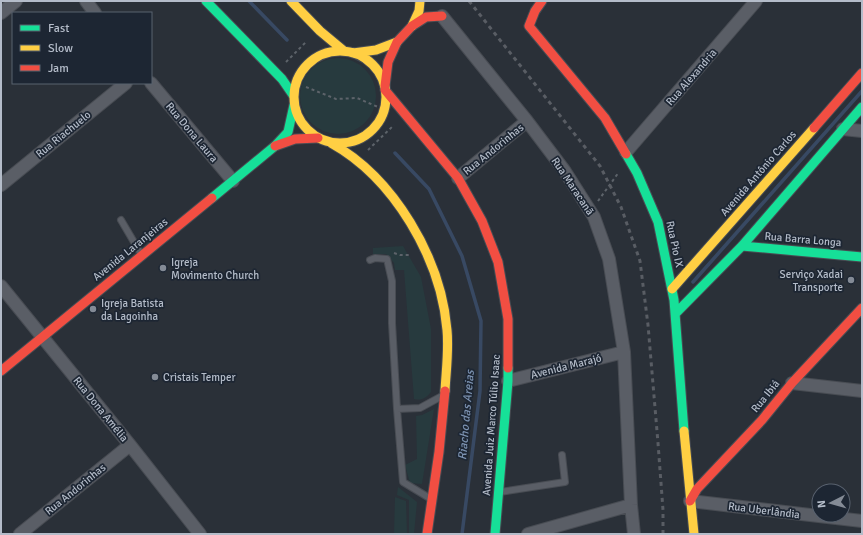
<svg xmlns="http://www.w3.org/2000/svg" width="863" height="535" font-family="Signika,sans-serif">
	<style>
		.green { fill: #273a3e }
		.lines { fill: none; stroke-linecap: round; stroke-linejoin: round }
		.stream { stroke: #384963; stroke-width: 3.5 }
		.lane-casing { stroke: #484c53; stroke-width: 8 }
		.street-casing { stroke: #484c53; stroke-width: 14 }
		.fast-casing { stroke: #484c53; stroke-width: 11 }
		.slow-casing { stroke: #484c53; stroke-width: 11 }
		.jam-casing { stroke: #484c53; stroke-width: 11 }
		.path { stroke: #5d636a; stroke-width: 2; stroke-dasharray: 3 3; stroke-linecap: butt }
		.lane { stroke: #5a5e66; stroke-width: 6 }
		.street { stroke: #5a5e66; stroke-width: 12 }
		.fast { stroke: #16e098; stroke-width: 9 }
		.slow { stroke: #ffcf43; stroke-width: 9 }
		.jam { stroke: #f24e42; stroke-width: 9 }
		.rail { stroke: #595d64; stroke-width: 3; stroke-dasharray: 4 4; stroke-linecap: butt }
		.poi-dot { fill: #848b96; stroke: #1d2633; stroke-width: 1.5 }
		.labels { text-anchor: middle; stroke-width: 3.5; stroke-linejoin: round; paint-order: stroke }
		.street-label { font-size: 11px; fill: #b4bcc9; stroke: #1d2633 }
		.poi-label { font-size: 11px; fill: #b4bcc9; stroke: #1d2633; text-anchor: start }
		.water-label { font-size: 12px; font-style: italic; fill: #7c92b1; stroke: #1d2633 }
	</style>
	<rect width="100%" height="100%" fill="#2a3038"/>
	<path class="green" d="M300 96a38 38 0 1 1 76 0a38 38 0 1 1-76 0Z
		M403 246 421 277 431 329V392C426 398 422 401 414 399L404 270H395L394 263 386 254H373V248Z
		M434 409 422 484 410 483 405 465 417 459 416 416 422 415Z
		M398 487 417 502 414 534H409V500L397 495Z
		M395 497 406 501 407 534H394Z"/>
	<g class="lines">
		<path class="stream" d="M249 1 287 40
			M395 153 429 189 462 256 481 321 480 391 462 534
			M693 282 862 91"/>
		<g class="lane-casing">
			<path id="lane" d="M121 220 141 254
				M370 260 375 258 387 259 392 281V323L397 409 420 408 442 396
				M397 409 403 482 431 499
				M500 492 565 482 562 455"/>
		</g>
		<g class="street-casing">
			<path id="street" d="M86 1 95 13
				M1 13 16 1
				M442 16 527 121 564 170 594 217 609 259 624 352 631 505 634 534
				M151 83 233 181
				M843 129 862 131
				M626 152 756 1
				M458 178 527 121
				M1 185 126 83
				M1 286 130 445 200 534
				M508 381 624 352
				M792 383 862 391
				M690 501 862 521
				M20 534 130 445
				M528 534 631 505"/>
		</g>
		<g class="fast-casing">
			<path id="fast" d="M206 1 282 79 293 95
				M626 154 637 173 658 222 674 300 684 431
				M212 198 275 146 288 132 294 105
				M742 246 862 257
				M675 314 742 246 862 107
				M495 534 508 381V368"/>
		</g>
		<g class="slow-casing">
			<path id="slow" d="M291 1 320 31 344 51
				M412 26 419 11 420 1
				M294 97a46 46 0 1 1 92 0a46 46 0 1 1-92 0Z
				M353 53 376 50 397 42
				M331 143C394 178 441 258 447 330 449 350 446 371 445 391
				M672 289 814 128
				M684 431 694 534"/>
		</g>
		<g class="jam-casing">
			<path id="jam" d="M542 1 535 11 529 26 605 118 626 154
				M385 86 388 62 397 42 412 26 426 17 442 16
				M385 90 458 178 482 221 498 262 508 319V368
				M814 128 862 73
				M275 146 295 139 318 138
				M1 371 212 198
				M690 501 697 489 762 420 792 383 862 308
				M427 534 439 452 445 391"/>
		</g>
		<path class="path" d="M286 62 307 41
			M306 87 336 99 357 98 378 107
			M368 150 394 125
			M598 201 619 172
			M394 253 400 255H409"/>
		<use href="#lane" class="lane"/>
		<use href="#street" class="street"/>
		<use href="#fast" class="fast"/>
		<use href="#slow" class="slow"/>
		<use href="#jam" class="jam"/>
		<path class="rail" d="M469 1 600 166 621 207 640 261 648 325 658 443 663 510V534"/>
	</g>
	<g class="poi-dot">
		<circle cx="163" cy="268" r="4"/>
		<circle cx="851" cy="280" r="4"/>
		<circle cx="93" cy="309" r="4"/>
		<circle cx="155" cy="377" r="4"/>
	</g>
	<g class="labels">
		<g class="street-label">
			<text transform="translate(691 77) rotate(-49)" y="4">Rua Alexandria</text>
			<text transform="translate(192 132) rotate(50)" y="4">Rua Dona Laura</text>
			<text transform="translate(63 134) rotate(-39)" y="4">Rua Riachuelo</text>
			<text transform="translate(493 149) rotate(-39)" y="4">Rua Andorinhas</text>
			<text transform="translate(758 173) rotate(-49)" y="4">Avenida Antônio Carlos</text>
			<text transform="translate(573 186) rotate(56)" y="4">Rua Maracanã</text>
			<text transform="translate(803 239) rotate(5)" y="4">Rua Barra Longa</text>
			<text transform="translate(675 244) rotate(78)" y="4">Rua Pio IX</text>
			<text transform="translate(130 249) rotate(-39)" y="4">Avenida Laranjeiras</text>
			<text transform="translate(566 366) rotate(-14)" y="4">Avenida Marajó</text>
			<text transform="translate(765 396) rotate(-51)" y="4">Rua Ibiá</text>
			<text transform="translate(101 409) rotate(51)" y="4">Rua Dona Amélia</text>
			<text transform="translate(491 425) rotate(-86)" y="4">Avenida Juiz Marco Túlio Isaac</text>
			<text transform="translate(75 489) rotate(-39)" y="4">Rua Andorinhas</text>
			<text transform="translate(764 510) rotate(7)" y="4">Rua Uberlândia</text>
		</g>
		<g class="poi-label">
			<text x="171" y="266">Igreja<tspan x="171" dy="13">Movimento Church</tspan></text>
			<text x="843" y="278" text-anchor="end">Serviço Xadai<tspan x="843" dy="13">Transporte</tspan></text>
			<text x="101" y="307">Igreja Batista<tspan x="101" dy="13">da Lagoinha</tspan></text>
			<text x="163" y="381">Cristais Temper</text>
		</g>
		<g class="water-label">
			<text transform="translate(466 415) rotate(-85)" y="4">Riacho das Areias</text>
		</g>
	</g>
	<rect width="863" height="535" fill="none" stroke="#b4bcc9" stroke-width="4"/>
	<rect x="12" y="12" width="140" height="72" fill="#1d2633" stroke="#59626f"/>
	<rect x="20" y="25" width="20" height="6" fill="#16e098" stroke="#59626f"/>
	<text x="48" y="32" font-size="12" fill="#b4bcc9">Fast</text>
	<rect x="20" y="45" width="20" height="6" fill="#ffcf43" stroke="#59626f"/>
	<text x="48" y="52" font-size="12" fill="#b4bcc9">Slow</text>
	<rect x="20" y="65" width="20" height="6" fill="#f24e42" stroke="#59626f"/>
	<text x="48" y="72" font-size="12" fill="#b4bcc9">Jam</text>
	<g transform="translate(831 503) rotate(264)"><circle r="19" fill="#1d2633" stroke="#59626f"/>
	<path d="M0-3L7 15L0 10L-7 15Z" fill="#848b96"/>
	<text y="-6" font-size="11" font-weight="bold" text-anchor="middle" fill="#b4bcc9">N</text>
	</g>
</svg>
